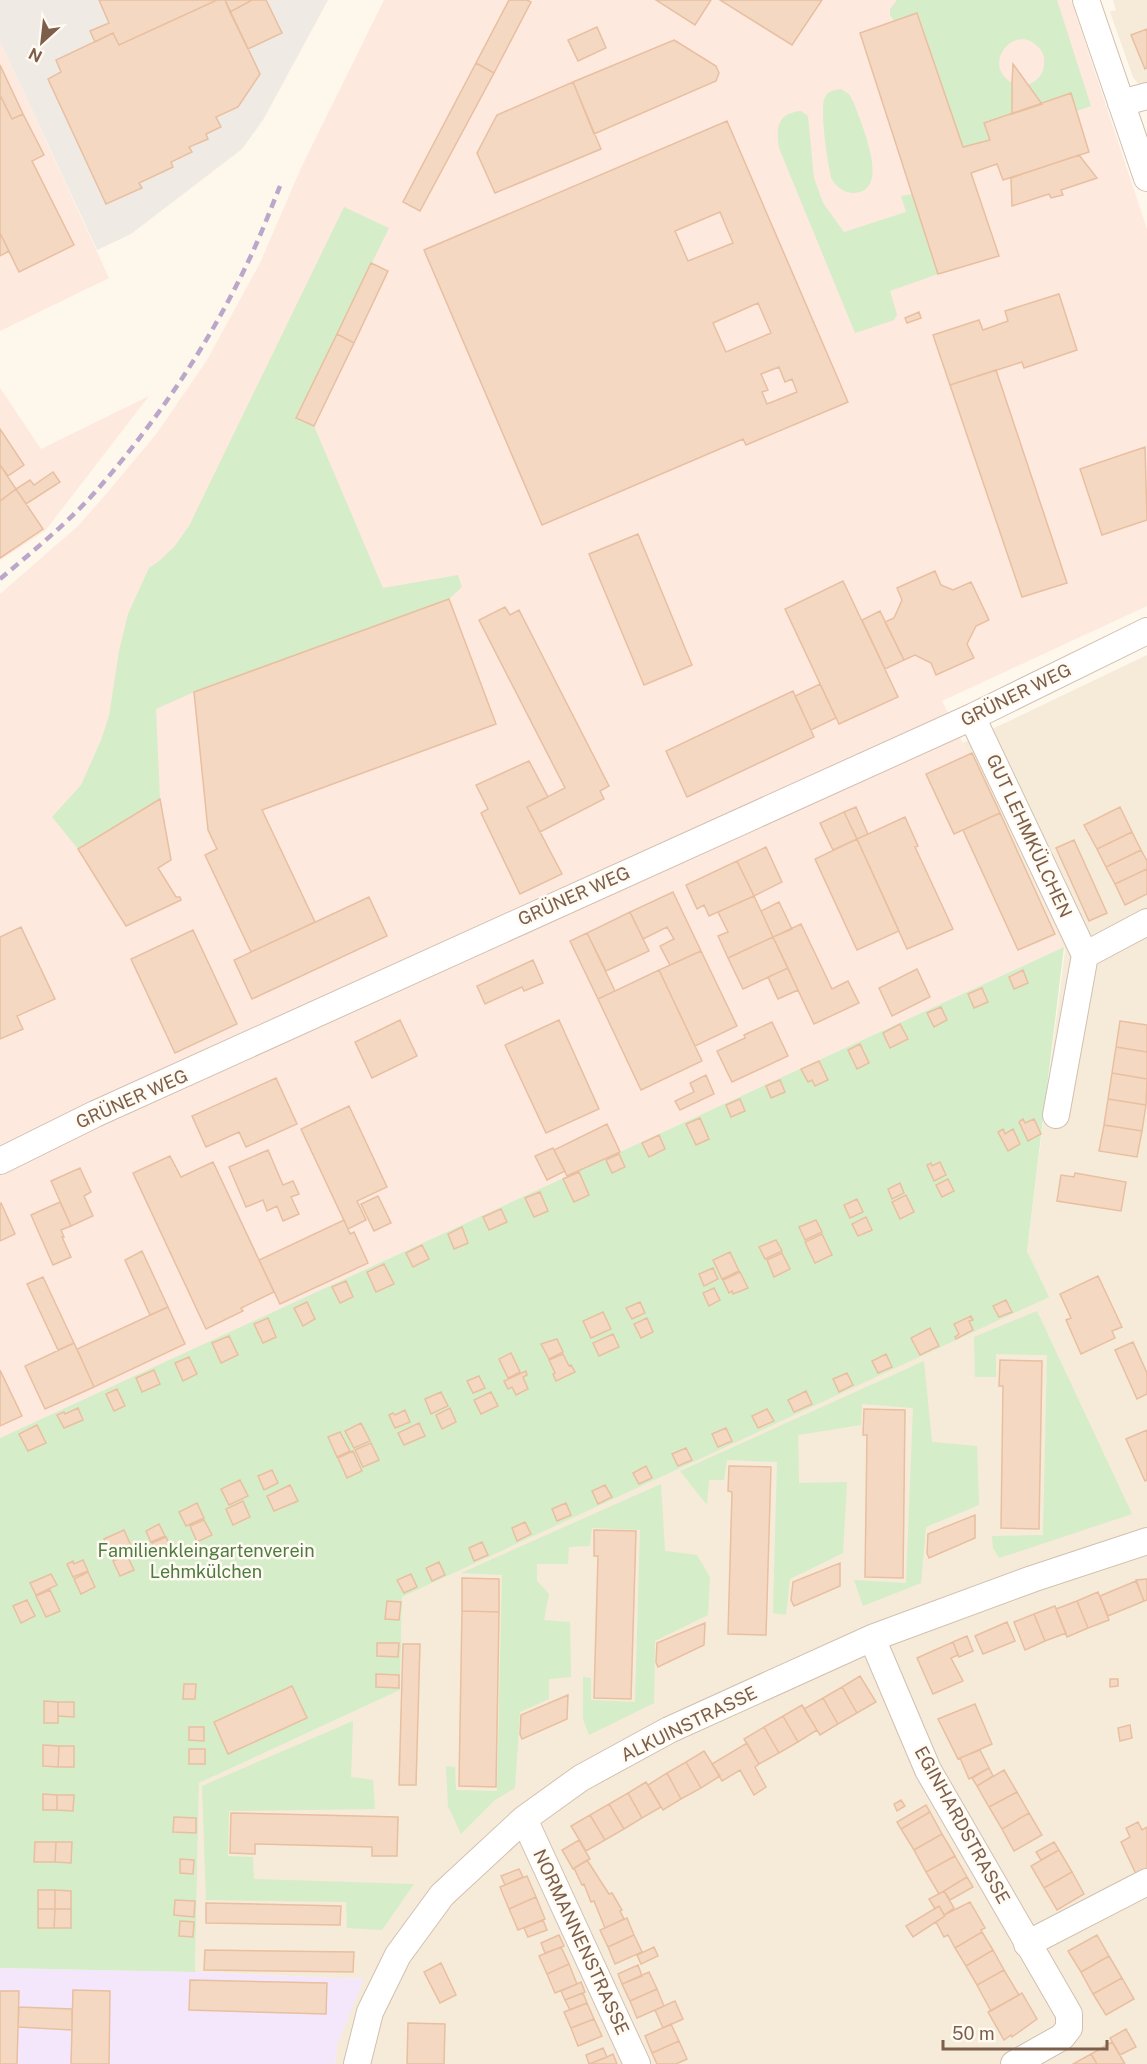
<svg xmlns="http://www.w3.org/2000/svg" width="1147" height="2064" font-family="'Public Sans',sans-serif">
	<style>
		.residential { fill: #f6ead9 }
		.commercial { fill: #fee9df }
		.industrial { fill: #efeae4 }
		.education { fill: #f4e7fb }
		.green { fill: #d5edc8 }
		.building { fill: #f5d8c1; stroke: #e8bfa0; stroke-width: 1.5; fill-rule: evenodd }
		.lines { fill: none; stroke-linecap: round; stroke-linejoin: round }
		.minor-casing { stroke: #d2c0af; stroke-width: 28 }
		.minor { stroke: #fff; stroke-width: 26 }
		.rail { stroke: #bba7ca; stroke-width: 4.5; stroke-dasharray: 9 6; stroke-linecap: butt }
		.labels { text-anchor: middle; stroke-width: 5; stroke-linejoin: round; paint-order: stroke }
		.street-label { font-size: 18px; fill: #7c5e4b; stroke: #fffbf3 }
		.park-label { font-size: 18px; fill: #4e7b3f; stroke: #fffbf3 }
	</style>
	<rect width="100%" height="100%" fill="#fef7eb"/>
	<path class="residential" d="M1113 0H1147V87L1139 85 1133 77 1110 12 1116 10Z
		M1147 655V2064H335L337 2045 363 1979 195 1972 199 1783 400 1690 402 1597 1048 1297 1027 1251 1065 950 963 743Z"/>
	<path class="commercial" d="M384 0H1071L1147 229V606L942 701 1064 947 0 1438V594L78 526 107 493 157 433 207 360 260 263 301 168Z
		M0 41 109 278 0 331Z
		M0 388 41 449 149 396 45 531 0 560Z"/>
	<path class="industrial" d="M0 0H328L263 120 242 149 131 234 97 250 0 41Z"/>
	<path class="education" d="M0 1968 195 1972 364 1979 337 2045 335 2064H0Z"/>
	<path class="green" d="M897 0H1057L1091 106 1077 111 1071 93 1042 104 1028 85C1037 81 1044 74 1044 64 1045 58 1043 51 1038 47 1015 22 980 64 1012 83V114L990 140 963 147 918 13 894 21 890 15V9Z
		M841 89 849 94 854 103C860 122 892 190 855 193 844 193 838 188 832 180 828 167 819 108 825 97 828 91 834 90 841 89Z
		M801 111 808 116 814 178 823 203 844 232 906 212 901 196 912 194 938 274 890 291 897 315 894 320 855 333 779 148C776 128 777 113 801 111Z
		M344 207 389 228 296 418 314 426 383 588 458 575 462 587 449 599 194 692 156 709 160 799 78 849 52 817 81 785 101 740 109 716 119 651 128 614 149 568 159 561 174 547 189 526Z
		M1064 947 1027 1251 1049 1297 402 1597 400 1690 199 1783 195 1972 0 1968V1438Z
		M1037 1311 1132 1514 999 1558 993 1548 992 1536 1043 1535 1047 1355 996 1354V1377H975L974 1337Z
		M924 1361 932 1442 977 1446 979 1505 926 1527 921 1583 863 1606 854 1580 906 1583 913 1408 862 1404 861 1425 798 1435 799 1483 847 1482 843 1553 790 1579 786 1615 773 1613 777 1462 727 1460 724 1480H709L707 1505 680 1471Z
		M661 1484 665 1551 697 1555 710 1577 708 1615 655 1641 654 1703 589 1735 583 1719V1677L591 1678V1700L635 1702 640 1530 592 1528 590 1546 569 1547 568 1564H537V1581L549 1594 544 1620 570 1622 571 1677 549 1679V1699L520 1712 515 1788 495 1800 461 1834 448 1806 446 1766 455 1767 456 1790 497 1791 502 1575 461 1573Z
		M353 1721 351 1777 373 1780 375 1809 229 1811 228 1856 253 1857 254 1879 414 1884 382 1930 347 1928 346 1902 206 1900 202 1786Z"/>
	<path class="building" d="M99 0H217L119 45 113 33 95 42 90 31 109 23Z
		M217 0H225L260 74 238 107 216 117 221 127 206 134 208 139 189 147 192 152 171 162 173 167 139 183 142 188 106 204 48 79 61 72 56 60 113 33 119 45Z
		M225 0H252L230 12Z
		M252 0H266L282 33 248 49 230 12Z
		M509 0H527L531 2 494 73 476 63Z
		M656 0H711L695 25Z
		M720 0H822L792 45Z
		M917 13 963 147 990 140 984 123 1071 93 1089 152 1003 180 997 164 971 173 999 256 938 274 860 33Z
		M597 27 606 48 578 61 568 40Z
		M1147 29V68L1145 69 1131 35Z
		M674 40 716 66 719 73 716 81 594 134 573 82Z
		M476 63 494 73 420 211 403 202Z
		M1013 64 1042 104 1012 114V83Z
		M0 65 23 114 12 119 0 95Z
		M573 82 601 149 495 193 477 153 497 115Z
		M0 95 12 119 23 114 44 155 32 161 74 245 19 272 0 233Z
		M727 121 848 402 746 445 743 439 542 525 424 250ZM720 212 733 243 688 261 675 231ZM758 303 771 333 726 352 713 323ZM779 367 785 382 792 379 797 392 767 404 762 392 768 390 761 374Z
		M1079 155 1097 178 1061 190 1063 195 1051 198 1049 194 1012 206 1011 178Z
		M0 233 9 251 0 256Z
		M371 263 388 271 354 343 337 334Z
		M1059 294 1077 350 1024 368 1022 362 950 385 933 335 979 320 983 330 1008 321 1005 311Z
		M919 312 921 318 907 323 905 318Z
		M337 334 354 343 314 426 296 418Z
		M996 370 1067 583 1022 597 950 385Z
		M0 429 24 465 8 476 0 465Z
		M1145 447 1147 520 1102 535 1080 469Z
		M0 465 16 489 0 501Z
		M53 472 60 482 26 504 16 489 30 480 34 485Z
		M16 489 43 529 0 558V501Z
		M638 534 692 665 644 685 589 554Z
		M935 571 941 585 953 590 971 582 989 620 976 626 967 644 974 658 936 675 931 663 915 655 904 660 885 622 894 618 902 600 897 588Z
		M843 581 898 697 839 724 785 609Z
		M449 599 496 724 262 810 315 922 251 952 205 855 217 849 208 830 194 692Z
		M505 607 510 615 519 610 609 786 600 791 604 799 540 832 527 807 565 788 479 620Z
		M880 611 904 660 885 669 862 620Z
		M820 684 836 718 811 730 795 696Z
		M793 691 814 737 687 797 666 751Z
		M972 753 1000 813 954 834 926 774Z
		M529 761 548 797 527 807 562 874 520 894 481 813 488 809 476 785Z
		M160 799 171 860 158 868 176 897H180L181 900 126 926 78 849Z
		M856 807 868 834 857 839 844 812Z
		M1120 807 1132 832 1097 849 1084 825Z
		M844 812 857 839 833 850 820 823Z
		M1000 813 1055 934 1018 950 963 830Z
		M905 817 918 846 915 847 953 929 907 949 857 839Z
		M1132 832 1141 850 1106 867 1097 849Z
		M857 839 899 931 857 950 815 859Z
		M1074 840 1107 913 1089 921 1056 848Z
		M766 847 782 882 754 896 737 861Z
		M1141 850 1147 861V869L1115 884 1106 867Z
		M737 861 754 896 709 916 704 905 697 909 686 885Z
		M1147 869V894L1125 905 1115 884Z
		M673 892 701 951 670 965 660 946 674 939 667 927 643 939 630 912Z
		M754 896 773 937 728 958 718 936 728 932 718 912Z
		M369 897 387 936 252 999 234 960Z
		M779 902 792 929 773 937 761 911Z
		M630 912 649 951 606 971 587 933Z
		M801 924 832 989 848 981 859 1003 814 1024 773 937Z
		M21 927 55 999 17 1016 23 1029 0 1039V937Z
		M193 930 237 1024 175 1053 131 959Z
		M587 933 615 991 598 999 570 941Z
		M773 937 788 968 743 989 728 958Z
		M701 951 737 1026 695 1046 659 970Z
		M533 960 543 983 524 991 522 987 485 1004 477 986Z
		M788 968 798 990 778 999 768 977Z
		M917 969 930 997 892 1016 879 988Z
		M659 970 702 1061 641 1090 598 999Z
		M1023 970 1028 983 1014 989 1009 977Z
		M982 988 988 1002 974 1008 968 994Z
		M941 1007 947 1020 934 1027 927 1013Z
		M400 1020 417 1056 372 1078 355 1042Z
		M559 1020 599 1109 546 1133 505 1045Z
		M1120 1021 1147 1025V1052L1116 1047Z
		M772 1022 788 1056 732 1082 717 1051 745 1038 744 1035Z
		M900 1024 908 1039 890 1048 883 1033Z
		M860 1044 869 1063 857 1069 848 1050Z
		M1116 1047 1147 1052V1079L1112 1073Z
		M819 1061 828 1080 815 1086 812 1080 808 1082 801 1069Z
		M1112 1073 1147 1079 1146 1105 1108 1099Z
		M706 1075 714 1094 680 1110 675 1101 694 1092 690 1083Z
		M276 1078 297 1124 246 1147 239 1132 206 1147 192 1116Z
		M780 1080 785 1092 771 1098 766 1086Z
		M740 1099 745 1111 731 1117 726 1105Z
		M1108 1099 1146 1105 1142 1131 1104 1125Z
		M349 1106 387 1187 357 1201 366 1220 348 1229 301 1129Z
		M700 1118 709 1139 696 1145 686 1124Z
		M1023 1119 1025 1123 1034 1119 1041 1134 1028 1141 1019 1122Z
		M607 1124 620 1152 567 1176 554 1150Z
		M1104 1125 1142 1131 1137 1157 1099 1151Z
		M1003 1129 1005 1134 1013 1129 1020 1144 1008 1151 998 1132Z
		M659 1135 665 1149 649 1157 642 1143Z
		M553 1148 565 1171 547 1180 535 1156Z
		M268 1150 283 1185 293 1181 299 1194 291 1197 299 1214 283 1221 277 1206 267 1211 263 1200 246 1207 229 1167Z
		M619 1154 625 1167 612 1173 606 1160Z
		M170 1156 181 1177 213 1162 274 1292 241 1308 243 1311 206 1329 133 1173Z
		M940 1162 946 1175 934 1181 927 1165 931 1163 932 1166Z
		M80 1168 91 1192 84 1196 93 1216 71 1226 51 1181Z
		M579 1172 589 1195 574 1202 563 1179Z
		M1075 1173 1126 1182 1121 1211 1057 1201 1061 1175 1074 1177Z
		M948 1179 954 1191 942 1197 936 1185Z
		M900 1183 904 1193 892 1199 888 1189Z
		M540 1192 548 1211 534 1217 525 1198Z
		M906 1195 914 1212 900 1219 892 1202Z
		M378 1196 391 1223 374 1231 361 1204Z
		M857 1199 863 1212 850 1218 844 1205Z
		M60 1202 71 1226 61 1230 64 1237H62L71 1257 53 1265 31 1215Z
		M1 1203 15 1234 0 1241V1204Z
		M501 1209 507 1222 489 1230 483 1217Z
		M866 1217 872 1230 858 1236 852 1224Z
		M344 1220 350 1234 354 1232 368 1263 280 1304 259 1260Z
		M816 1220 822 1232 805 1240 799 1227Z
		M462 1227 468 1243 454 1249 448 1234Z
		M822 1234 832 1255 815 1263 805 1242Z
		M776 1240 782 1251 765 1259 759 1247Z
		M422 1245 429 1259 413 1267 406 1253Z
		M142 1251 168 1307 150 1315 125 1260Z
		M730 1252 739 1271 722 1279 713 1260Z
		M782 1253 790 1269 774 1277 767 1260Z
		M384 1264 394 1284 376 1292 367 1272Z
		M713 1268 718 1279 704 1286 699 1274Z
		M740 1272 748 1288 733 1294 732 1291 729 1293 723 1280Z
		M1098 1276 1122 1327 1112 1331 1115 1338 1081 1354 1066 1320 1071 1318 1060 1294Z
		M43 1277 74 1343 58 1350 27 1284Z
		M346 1281 353 1297 340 1303 332 1287Z
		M714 1288 720 1300 709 1306 703 1293Z
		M1006 1300 1012 1312 999 1317 993 1306Z
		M307 1302 315 1319 303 1326 294 1308Z
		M640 1302 645 1313 632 1319 626 1308Z
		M168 1307 185 1344 94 1387 77 1349Z
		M603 1312 611 1329 591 1338 583 1321Z
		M971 1316 973 1320 969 1321 973 1330 956 1339 955 1337 959 1334 954 1324Z
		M268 1318 276 1337 263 1343 254 1324Z
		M647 1318 653 1332 641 1338 634 1324Z
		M930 1328 939 1346 920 1355 911 1338Z
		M613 1334 619 1347 599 1356 593 1343Z
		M229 1336 238 1355 221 1363 212 1343Z
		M557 1339 563 1352 549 1359 541 1344Z
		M1133 1342 1147 1373V1394L1137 1399 1115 1350Z
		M74 1343 94 1387 45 1409 25 1366Z
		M511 1353 520 1372 508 1378 499 1359Z
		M563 1354 569 1366 571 1365 575 1372 556 1381 553 1374 555 1373 549 1360Z
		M886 1354 892 1367 878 1373 872 1361Z
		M189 1357 197 1374 183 1381 175 1363Z
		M1000 1360 1042 1361 1039 1529 1001 1528 1003 1386H999Z
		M0 1370 22 1416 0 1426Z
		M154 1370 160 1384 142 1392 136 1378Z
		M526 1371 527 1375 523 1377 528 1389 516 1395 512 1387 508 1389 504 1381Z
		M847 1373 853 1385 839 1392 833 1379Z
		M479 1376 485 1388 473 1393 467 1381Z
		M117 1389 125 1406 114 1411 106 1394Z
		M806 1391 812 1404 794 1412 788 1400Z
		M441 1392 448 1406 431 1414 425 1399Z
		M491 1392 498 1406 481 1414 474 1400Z
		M78 1408 83 1420 64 1428 57 1415 64 1412 65 1414Z
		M450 1408 456 1422 442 1429 436 1415Z
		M767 1409 774 1421 758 1428 752 1416Z
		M864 1409 905 1410 903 1578 865 1577 867 1435H863Z
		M405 1410 410 1422 395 1428 389 1415 393 1413 395 1415Z
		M361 1423 370 1441 354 1448 345 1431Z
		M419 1423 425 1436 404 1445 398 1433Z
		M37 1425 46 1443 28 1451 19 1434Z
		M726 1428 732 1441 718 1447 712 1434Z
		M1147 1430V1480L1145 1481 1126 1439Z
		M340 1432 350 1451 337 1457 328 1437Z
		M371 1443 379 1460 363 1467 355 1450Z
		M686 1448 692 1460 678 1466 672 1454Z
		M353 1451 362 1471 347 1478 338 1458Z
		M646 1466 652 1478 639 1484 633 1473Z
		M729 1466 771 1467 766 1635 728 1634 732 1492 728 1491Z
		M272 1470 278 1483 264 1490 258 1476Z
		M240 1480 248 1496 229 1505 221 1489Z
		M290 1485 298 1501 274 1511 267 1496Z
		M605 1485 612 1497 598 1504 592 1491Z
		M243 1501 250 1517 233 1525 226 1509Z
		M197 1503 204 1518 186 1526 179 1512Z
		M566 1503 571 1515 557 1521 552 1509Z
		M975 1515V1538L929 1558 927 1553 928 1534Z
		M204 1520 212 1535 197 1542 190 1526Z
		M525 1522 531 1534 517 1541 512 1528Z
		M159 1524 165 1536 151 1542 146 1531Z
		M124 1530 133 1550 113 1559 104 1539Z
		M594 1530 636 1531 631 1699 594 1698 598 1556H594Z
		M166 1537 172 1550 158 1557 152 1543Z
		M482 1542 488 1555 474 1561 469 1548Z
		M127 1555 134 1570 120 1576 113 1561Z
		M83 1560 88 1571 73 1577 67 1564 73 1561 74 1564Z
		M439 1562 445 1575 432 1581 426 1568Z
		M840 1563V1586L794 1606 791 1600 793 1582Z
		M88 1572 95 1587 81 1594 74 1579Z
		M51 1574 57 1585 36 1595 30 1583Z
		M411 1574 417 1587 404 1593 397 1580Z
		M462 1578 499 1579V1612L462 1611Z
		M1147 1579V1600L1144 1601 1136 1580Z
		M1136 1581 1144 1601 1108 1616 1100 1596Z
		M50 1590 60 1611 46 1617 36 1596Z
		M1098 1592 1109 1620 1088 1628 1077 1601Z
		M27 1600 35 1616 21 1623 13 1606Z
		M387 1601 401 1602 399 1620 385 1619Z
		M1077 1601 1088 1628 1067 1637 1056 1609Z
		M1055 1606 1066 1633 1045 1641 1034 1614Z
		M462 1611 499 1612 496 1787 459 1786Z
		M1034 1614 1045 1641 1025 1650 1014 1622Z
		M1007 1622 1015 1641 983 1654 975 1636Z
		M705 1623 704 1645 658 1667 656 1662 657 1643Z
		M967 1636 973 1651 959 1657 953 1642Z
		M953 1642 958 1655 951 1658 963 1681 933 1694 917 1658Z
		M377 1643H399L398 1657 377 1656Z
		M403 1644H420L416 1785H399Z
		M376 1674 399 1675V1688L376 1687Z
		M860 1676 876 1702 857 1713 842 1687Z
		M1110 1679H1118V1686L1110 1687Z
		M184 1684H196L195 1699H183Z
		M292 1686 307 1718 228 1754 214 1722Z
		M842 1687 857 1713 838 1724 823 1698Z
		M568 1695 567 1719 522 1739 520 1734 521 1715Z
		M823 1698 838 1724 820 1735 804 1709Z
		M44 1701 58 1702V1723H44Z
		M58 1702H74V1717L58 1716Z
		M975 1704 992 1744 958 1759 938 1719Z
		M802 1705 817 1730 798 1742 783 1716Z
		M783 1716 798 1742 779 1753 764 1727Z
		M1130 1725 1132 1738 1120 1741 1118 1728Z
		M189 1727H204V1741L189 1740Z
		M764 1727 779 1753 759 1764 744 1739Z
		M747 1743 759 1764 755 1767 766 1787 754 1795 740 1770 722 1781 712 1764Z
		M43 1745 59 1746 58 1767 43 1766Z
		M59 1746H74V1767H58Z
		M189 1749H205V1764H189Z
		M980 1750 989 1768 969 1779 960 1758Z
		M704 1751 720 1776 701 1788 686 1762Z
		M686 1762 701 1788 681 1799 667 1773Z
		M989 1768 993 1776 977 1786 972 1778Z
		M1004 1770 1017 1792 989 1807 977 1786Z
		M667 1773 681 1799 663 1810 648 1785Z
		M646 1782 661 1807 642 1818 628 1793Z
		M1017 1792 1029 1813 1002 1829 989 1807Z
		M628 1793 642 1818 624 1829 609 1804Z
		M43 1794 57 1795V1810H43Z
		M57 1795H74L73 1811 57 1810Z
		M901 1800 905 1806 897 1811 894 1804Z
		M609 1804 624 1829 605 1840 590 1815Z
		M926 1805 930 1812 901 1829 897 1822Z
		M930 1812 942 1834 914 1850 901 1829Z
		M231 1813 398 1817 397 1856H372V1847L258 1844H255V1854L230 1853Z
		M1029 1813 1042 1835 1014 1851 1002 1829Z
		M590 1815 605 1840 586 1851 571 1826Z
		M174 1817 196 1818V1833L173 1832Z
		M1138 1822 1142 1830 1147 1827V1869L1136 1874 1121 1842 1130 1837 1126 1828Z
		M942 1834 955 1856 926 1872 914 1850Z
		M579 1840 590 1859 573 1869 562 1850Z
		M35 1842H56L55 1862H34Z
		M56 1842H72L71 1863 55 1862Z
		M1054 1842 1059 1850 1041 1860 1036 1852Z
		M1059 1850 1072 1872 1044 1888 1031 1866Z
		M955 1856 967 1877 939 1894 926 1872Z
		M180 1859 194 1860 193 1874 180 1873Z
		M587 1860 609 1894 612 1893 622 1910 620 1911 624 1919 605 1928 594 1901 591 1902 584 1884 582 1885 574 1868Z
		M519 1869 523 1877 505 1885 501 1876Z
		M1072 1872 1084 1894 1057 1910 1044 1888Z
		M527 1876 536 1897 509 1909 500 1887Z
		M967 1877 973 1887 950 1900 944 1891Z
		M38 1890H55V1909H38Z
		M55 1890 71 1891V1909H55Z
		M944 1891 954 1908 944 1915 939 1906 935 1909 929 1899Z
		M536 1897 545 1919 518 1930 509 1909Z
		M175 1900 195 1901 194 1917 174 1915Z
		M970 1902 985 1928 981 1930 982 1932 955 1948 948 1935 944 1937 936 1922 945 1916 944 1915Z
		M206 1903 341 1906 340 1925 206 1923Z
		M939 1906 945 1916 913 1937 906 1926Z
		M38 1909H55L54 1928H38Z
		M55 1909H71V1928H54Z
		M627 1918 634 1935 608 1947 600 1930Z
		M543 1920 547 1930 528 1937 524 1928Z
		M180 1921 194 1922 193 1937 179 1936Z
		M982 1932 993 1950 966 1966 955 1948Z
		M559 1935 564 1946 545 1953 541 1943Z
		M634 1935 642 1952 615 1964 608 1947Z
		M1097 1935 1109 1956 1081 1972 1068 1951Z
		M561 1947 569 1964 547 1974 539 1956Z
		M654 1947 658 1956 641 1964 637 1955Z
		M205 1950 354 1952 353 1972 204 1970Z
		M993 1950 1004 1970 977 1985 966 1966Z
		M1109 1956 1122 1978 1093 1994 1081 1972Z
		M441 1963 456 1995 440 2003 424 1972Z
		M569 1964 577 1984 555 1993 547 1974Z
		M638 1965 642 1976 622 1984 618 1974Z
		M1004 1970 1019 1995 991 2011 977 1985Z
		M649 1972 657 1989 630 2001 622 1984Z
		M1122 1978 1134 1999 1106 2015 1093 1994Z
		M190 1980 327 1983 326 2014 189 2010Z
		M581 1982 585 1992 565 2000 561 1991Z
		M657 1989 664 2006 637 2018 630 2001Z
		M73 1990 110 1991 109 2064H71Z
		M0 1991H19L17 2064H0Z
		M583 1993 587 2003 570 2010 565 2000Z
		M1022 1993 1037 2019 1012 2037 1011 2035 1004 2040 988 2012Z
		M675 2001 683 2019 663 2028 655 2010Z
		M587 2003 594 2019 571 2028 564 2012Z
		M19 2007 72 2009V2030L18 2027Z
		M594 2019 602 2036 578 2046 571 2028Z
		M408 2023 445 2024 444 2064H407Z
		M671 2024 679 2041 652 2053 645 2036Z
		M1126 2029 1136 2047 1120 2055 1110 2038Z
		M679 2041 687 2059 676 2064H657L652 2053Z
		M1112 2042 1125 2064H1097L1091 2054Z
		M603 2048 607 2057 589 2064 586 2055Z
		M613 2054 617 2064H590L607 2057Z
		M1091 2054 1097 2064H1073Z"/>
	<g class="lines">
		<g class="minor-casing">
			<path id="minor" d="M1086 0 1147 178
				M1121 103 1147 96
				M972 717 1085 955 1147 922
				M1056 1115 1085 955
				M0 1161 95 1114 972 717 1147 631
				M872 1638 928 1770 1069 2014V2028L1062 2037 1014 2064
				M524 1819 637 2064
				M1027 1944 1147 1882
				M357 2064 370 2012 398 1955 442 1895 524 1819 581 1778 669 1730 872 1638 1032 1579 1147 1541"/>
		</g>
		<use href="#minor" class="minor"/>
		<path class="rail" d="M0 579C33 551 68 523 97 490 157 421 209 344 248 262 260 237 270 211 280 186"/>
	</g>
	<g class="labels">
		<g class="street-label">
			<text transform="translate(1016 695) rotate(-26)" y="6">GRÜNER WEG</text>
			<text transform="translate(1029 836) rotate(65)" y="6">GUT LEHMKÜLCHEN</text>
			<text transform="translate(574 896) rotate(-24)" y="6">GRÜNER WEG</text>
			<text transform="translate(132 1099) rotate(-24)" y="6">GRÜNER WEG</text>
			<text transform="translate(689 1724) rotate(-26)" y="6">ALKUINSTRASSE</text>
			<text transform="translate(962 1825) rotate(61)" y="6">EGINHARDSTRASSE</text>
			<text transform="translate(581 1942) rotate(65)" y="6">NORMANNENSTRASSE</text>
		</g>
		<g class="park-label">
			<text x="206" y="1557">Familienkleingartenverein<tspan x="206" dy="21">Lehmkülchen</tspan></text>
		</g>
	</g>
	<g transform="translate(42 42) rotate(207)" stroke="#fffbf3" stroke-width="4.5" paint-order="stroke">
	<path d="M0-4.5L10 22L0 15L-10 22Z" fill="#7c5e4b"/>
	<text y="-9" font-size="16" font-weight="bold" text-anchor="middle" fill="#7c5e4b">N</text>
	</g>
	<path d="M943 2040v9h164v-9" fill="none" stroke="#7c5e4b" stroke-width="3"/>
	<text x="952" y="2040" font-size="18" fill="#7c5e4b" stroke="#fffbf3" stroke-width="4.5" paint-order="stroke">50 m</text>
</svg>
